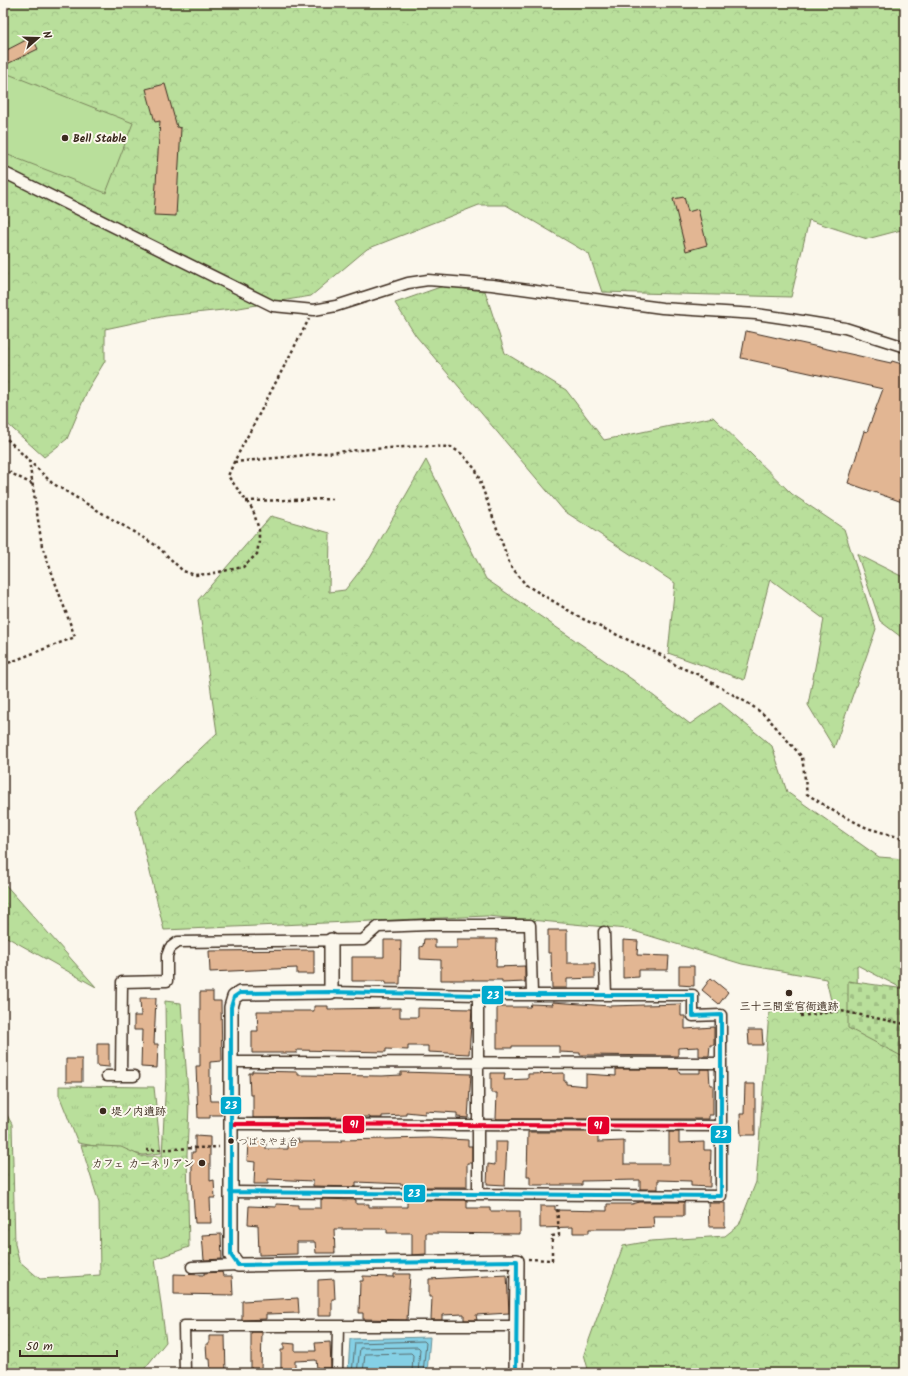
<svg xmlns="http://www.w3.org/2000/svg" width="908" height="1376" font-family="Kalam,'Klee One',sans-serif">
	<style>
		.grass { fill: url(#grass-tufts); stroke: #7a845c }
		.forest { fill: url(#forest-crowns); stroke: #7a845c }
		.cemetery { fill: url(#cemetery-stones); stroke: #7a845c }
		.pitch { fill: #b9df9b; stroke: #7a845c }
		.water { fill: #85d0e5; stroke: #678e95 }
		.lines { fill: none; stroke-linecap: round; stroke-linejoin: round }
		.shore { stroke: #596c6e; stroke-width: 1 }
		.building { fill: #e2b693; stroke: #3b2a1e }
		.minor-casing { stroke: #3b2a1e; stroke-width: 13 }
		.tertiary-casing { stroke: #3b2a1e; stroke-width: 16 }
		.path { stroke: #3b2a1e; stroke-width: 2.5; stroke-dasharray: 3 3; stroke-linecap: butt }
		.minor { stroke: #fbf7ec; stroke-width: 10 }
		.tertiary { stroke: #fbf7ec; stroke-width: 13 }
		.bus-1-casing { stroke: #fbf7ec; stroke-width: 7 }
		.bus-2-casing { stroke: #fbf7ec; stroke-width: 7 }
		.bus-1 { stroke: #e4002b; stroke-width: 4 }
		.bus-2 { stroke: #00a9ce; stroke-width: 4 }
		.poi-dot { fill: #3b2a1e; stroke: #fbf7ec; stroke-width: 1.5 }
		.labels { text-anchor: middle; stroke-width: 4; stroke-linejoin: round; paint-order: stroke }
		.bus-label { font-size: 10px; fill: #3b2a1e; stroke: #fbf7ec; text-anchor: start }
		.poi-label { font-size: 11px; font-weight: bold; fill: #3b2a1e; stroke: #fbf7ec; text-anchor: start }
		.line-badge { stroke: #fbf7ec; stroke-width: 1.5 }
		.badge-label { font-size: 11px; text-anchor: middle; font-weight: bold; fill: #fff }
	</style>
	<defs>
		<pattern id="grass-tufts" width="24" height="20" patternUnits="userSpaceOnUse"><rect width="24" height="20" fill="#b9df9b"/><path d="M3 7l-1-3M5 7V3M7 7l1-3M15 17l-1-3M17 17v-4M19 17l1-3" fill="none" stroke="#a0c085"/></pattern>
		<pattern id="forest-crowns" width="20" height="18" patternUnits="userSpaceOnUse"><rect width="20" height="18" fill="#b9df9b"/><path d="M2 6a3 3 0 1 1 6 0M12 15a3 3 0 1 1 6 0" fill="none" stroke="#a0c085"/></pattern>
		<pattern id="cemetery-stones" width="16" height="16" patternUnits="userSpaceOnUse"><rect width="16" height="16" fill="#b9df9b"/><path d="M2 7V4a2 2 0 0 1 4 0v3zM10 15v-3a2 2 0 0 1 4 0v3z" fill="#a0c085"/></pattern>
	</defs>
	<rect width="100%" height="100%" fill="#fbf7ec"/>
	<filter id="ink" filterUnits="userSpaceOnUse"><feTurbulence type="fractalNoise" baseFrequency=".025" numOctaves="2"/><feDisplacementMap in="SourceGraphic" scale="8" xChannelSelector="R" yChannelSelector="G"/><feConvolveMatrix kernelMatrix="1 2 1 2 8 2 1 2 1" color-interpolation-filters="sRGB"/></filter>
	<g filter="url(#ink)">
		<path class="grass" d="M59 1086 154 1087 161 1153 143 1155 78 1143 59 1095Z"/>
		<path class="forest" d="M3 3H905V229L867 239 809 220 791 297 602 292 589 254 506 205H479L367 249 311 296 233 309 166 316 105 329V361L88 389 67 439 44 457 3 420Z
			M443 286 485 291 505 353 566 390 604 440 713 417 792 494 844 529 876 629 834 748 808 705 824 619 770 579 744 680 668 653 675 583 564 511 416 336 395 303Z
			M426 460 486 579 633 680 690 724 720 703 772 746 787 792 879 857 905 859V990L857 965 858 1032 905 1050V1373H589L584 1354 623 1246 651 1241 725 1236 739 1225 756 1182 769 1012 833 1009 826 979 742 964 627 929 487 916 164 930 135 810 217 733 198 600 271 516 330 533 329 592 345 590 370 558Z
			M857 554 905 578V640L880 621Z
			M3 882 96 987 3 935Z
			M165 1001 181 1003 189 1105 187 1154 189 1247 155 1259 166 1342 145 1368 143 1373H3V1108L12 1124 15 1244 19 1261 40 1279 100 1275 99 1203 81 1145 121 1147 141 1156H162L166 1077Z"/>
		<path class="cemetery" d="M848 981 905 989V1058L848 1028Z"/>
		<path class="pitch" d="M3 72 133 123 106 193 3 153Z"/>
		<path class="water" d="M430 1337 427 1373H348L350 1339Z"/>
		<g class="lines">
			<path class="shore" d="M352 1373 355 1343 424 1341 426 1343 423 1373
				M357 1373 360 1348 418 1347 420 1349 418 1373
				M363 1373 365 1354 411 1353 413 1355 412 1373"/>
		</g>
		<path class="building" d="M32 37 38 49 3 66V52Z
			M165 84 177 127 181 128 176 216 154 215 160 121 155 122 146 89Z
			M684 197 688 212 698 209 707 245 686 251 673 199Z
			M746 331 891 363 892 361 905 365V503L848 483 864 431 867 432 883 389 741 358Z
			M548 930H567V963H595V978L567 979V988H552L551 953H548Z
			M424 939H435V948H457V939H497L496 967 525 966V982L502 983V980H441V960L420 959V947L423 946Z
			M384 940H401L400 984H386V981H352V957H384Z
			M623 940 638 941 637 955 669 956 668 970H639V977L623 978Z
			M314 950V974H297V968L210 972 209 951Z
			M679 966H694V986L679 985Z
			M711 978 728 992 719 1004 702 990Z
			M200 992H213V1001H221L222 1061 210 1062V1092L211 1101H221L222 1115H210V1118H198L196 1066H200Z
			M140 998H156L154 1044H158L157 1068 141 1067 142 1030H134V1016H141Z
			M552 1002 610 1006 681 1004V1016H685V1029L714 1027V1045H710L709 1056H699V1047L678 1048V1056L580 1055V1053L559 1052V1046H512V1048H497V1007H530L531 1004 553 1005Z
			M314 1006H328V1009L400 1008V1017H418V1008L472 1009 469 1054 428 1052V1046H408V1050L386 1049V1052L297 1050V1053H252V1031H258L257 1011H314Z
			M748 1030H762L763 1045H749Z
			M97 1044H109V1067L97 1066Z
			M66 1059H82V1082H66Z
			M616 1069H678L680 1073H700V1069H709L710 1085H713V1115H709V1119H496L497 1093H491V1073H505L504 1080 528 1079V1074L564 1073V1081H566V1084L586 1086V1074L616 1076Z
			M252 1071 298 1072V1075L382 1076 401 1075V1072L471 1074 468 1118 457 1117V1113L425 1111V1114L406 1112V1115L382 1116V1118H370V1117L253 1118V1095H250L249 1073H252Z
			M745 1084H755V1135H741L740 1114H744Z
			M528 1132H598V1142L624 1141V1164H669V1132H679V1143L704 1142V1150H711L710 1187 691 1186V1181L658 1180V1189H640V1180L582 1181V1185H530V1176H527Z
			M195 1136 210 1137V1181L214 1180 215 1198H210L211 1223H195L192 1181V1152H195Z
			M430 1138 468 1140V1146H472V1163H467V1187H403V1184L356 1182V1187L313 1186V1181L268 1179V1184H254L255 1162 247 1161 248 1139 266 1140V1149H288V1139H299L298 1142H341V1140Z
			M495 1142H507L505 1185 487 1184 488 1164 495 1165Z
			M321 1199 356 1200V1204H369V1207H407V1200H467V1208H490V1211H520V1234L426 1233V1254L412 1255V1233H387V1229H334L335 1253H316L315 1242H297V1254L259 1255 258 1225 248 1224 249 1206 276 1207V1204L298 1205V1208H321Z
			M640 1202H684V1216H653L654 1227 627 1228V1229H589V1233H573V1227L540 1228V1206H555V1210L607 1211V1204H632Z
			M708 1203H725V1227H709Z
			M221 1234 222 1259 204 1260 202 1235Z
			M222 1272 223 1276H232L233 1295 174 1294V1274L204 1275V1273Z
			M394 1274H410L407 1320 363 1319V1313H359L360 1281H363V1276L394 1277Z
			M507 1275 509 1313 476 1315 477 1320H464V1314L442 1315V1320H431L432 1297H429V1279Z
			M334 1279 335 1299H332V1316H318V1280Z
			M298 1298 299 1313 266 1314V1319L242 1320V1301Z
			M251 1332H262L261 1371H251Z
			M209 1336H225L226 1373H211L210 1359H207L206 1344H209Z
			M330 1342 331 1368H317L316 1360 295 1361V1373H281V1350H284V1343L295 1344V1351H316L315 1343Z"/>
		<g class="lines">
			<g class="minor-casing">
				<path id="minor" d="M3 172 273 306 314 310 336 306 408 283 428 280 492 285 662 308 756 314 790 319 845 328 905 347
					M604 932 606 995
					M478 995V1194
					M231 1062 721 1063
					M107 1076H134
					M121 1076 122 982 167 981V956L170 948 178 942 363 940 378 927 429 925H530L532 994
					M231 1124 721 1126
					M230 1192 721 1196V1015L693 1016V995H478L331 992
					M192 1267 238 1265
					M185 1373 184 1326H516
					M337 1373 338 1326"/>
			</g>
			<g class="tertiary-casing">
				<path id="tertiary" d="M331 940V992L240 993 234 997 231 1007V1255L238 1265 517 1261 516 1373"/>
			</g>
			<path class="path" d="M3 435 52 483 157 546 183 571 195 575 209 574 243 567 257 554 259 541V530L253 510 228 476 234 462 309 319
				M234 462 358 450 420 446 451 447 462 454 476 470 510 565 526 585 583 619 665 657 677 666 697 674 751 705 767 717 802 757 807 794 835 812 867 828 905 839
				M3 469 32 484
				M246 501 334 499
				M3 665 75 637 42 546 29 461
				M800 1016 841 1011 905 1024
				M146 1150 219 1147
				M528 1259 552 1260V1236L559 1235 557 1205"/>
			<use href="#minor" class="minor"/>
			<use href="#tertiary" class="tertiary"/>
			<g class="bus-1-casing">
				<path id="bus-1" d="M231 1124 721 1126"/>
			</g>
			<g class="bus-2-casing">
				<path id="bus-2" d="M230 1192 721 1196V1015L693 1016V995H478L331 992 240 993 234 997 231 1007V1255L238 1265 517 1261 516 1373"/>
			</g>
			<use href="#bus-1" class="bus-1"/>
			<use href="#bus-2" class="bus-2"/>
		</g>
	</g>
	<g class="poi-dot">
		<circle cx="65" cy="138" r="4"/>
		<circle cx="789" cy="993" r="4"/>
		<circle cx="103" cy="1111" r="4"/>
		<circle cx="231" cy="1141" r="3.5"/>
		<circle cx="202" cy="1163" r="4"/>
	</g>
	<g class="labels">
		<g class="bus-label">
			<text x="238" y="1145">つばきやま台</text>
		</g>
		<g class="poi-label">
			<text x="73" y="142">Bell Stable</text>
			<text x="789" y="1010" text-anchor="middle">三十三間堂官衙遺跡</text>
			<text x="111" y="1115">堤ノ内遺跡</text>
			<text x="194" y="1167" text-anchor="end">カフェ カーネリアン</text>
		</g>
	</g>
	<g class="line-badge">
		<rect x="481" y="985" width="23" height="20" rx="4" fill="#00a9ce"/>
		<rect x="220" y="1096" width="22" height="19" rx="4" fill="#00a9ce"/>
		<rect x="342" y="1115" width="23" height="19" rx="4" fill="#e4002b"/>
		<rect x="587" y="1116" width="23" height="19" rx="4" fill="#e4002b"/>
		<rect x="710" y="1125" width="22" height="19" rx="4" fill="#00a9ce"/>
		<rect x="403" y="1184" width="23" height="19" rx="4" fill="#00a9ce"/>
	</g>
	<g class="badge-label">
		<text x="493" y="999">23</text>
		<text x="231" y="1109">23</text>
		<text x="354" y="1128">91</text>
		<text x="598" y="1129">91</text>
		<text x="721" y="1138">23</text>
		<text x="414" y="1197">23</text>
	</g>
	<rect width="908" height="1376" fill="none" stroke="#fbf7ec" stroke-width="16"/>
	<rect x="8" y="8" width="892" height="1360" fill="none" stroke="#3b2a1e" stroke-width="1.5" filter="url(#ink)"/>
	<g transform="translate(38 38) rotate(70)" stroke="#fbf7ec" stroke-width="3" paint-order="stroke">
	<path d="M0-3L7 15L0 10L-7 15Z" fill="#3b2a1e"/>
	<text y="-6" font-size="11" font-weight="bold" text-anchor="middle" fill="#3b2a1e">N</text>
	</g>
	<path d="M20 1350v6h97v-6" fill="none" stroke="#3b2a1e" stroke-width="2"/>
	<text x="26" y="1350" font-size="12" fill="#3b2a1e" stroke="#fbf7ec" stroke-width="3" paint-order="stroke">50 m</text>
</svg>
